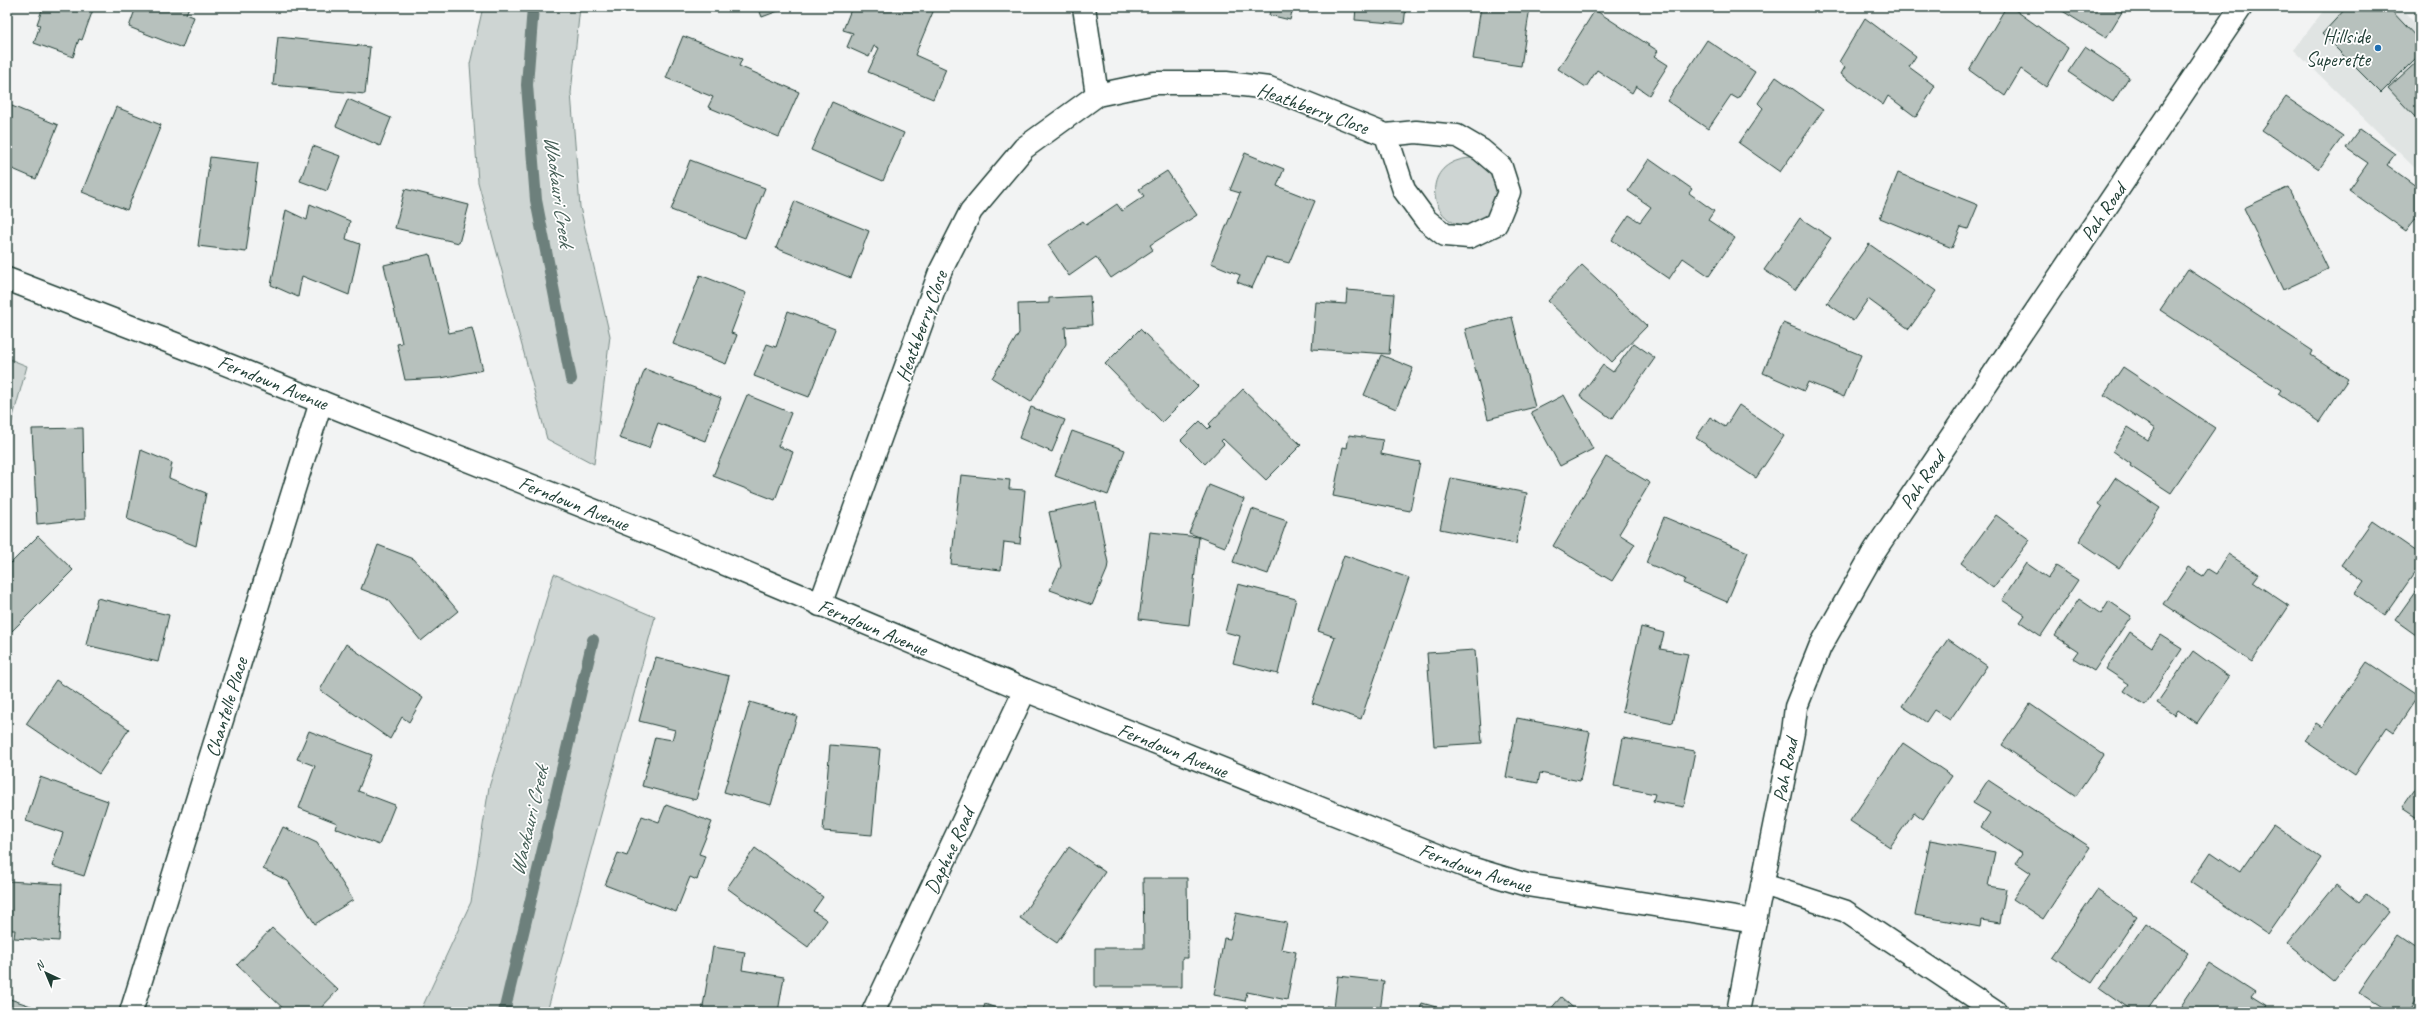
<svg xmlns="http://www.w3.org/2000/svg" width="2427" height="1019" font-family="Caveat,sans-serif">
	<style>
		.built { fill: #e0e4e3 }
		.green { fill: #ced5d3; stroke: #768984 }
		.lines { fill: none; stroke-linecap: round; stroke-linejoin: round }
		.stream { stroke: #6d807b; stroke-width: 12 }
		.building { fill: #b7c1bd; stroke: #1f3d34 }
		.service-casing { stroke: #1f3d34; stroke-width: 24 }
		.minor-casing { stroke: #1f3d34; stroke-width: 25 }
		.secondary-casing { stroke: #1f3d34; stroke-width: 25 }
		.service { stroke: #fff; stroke-width: 21 }
		.minor { stroke: #fff; stroke-width: 22 }
		.secondary { stroke: #fff; stroke-width: 22 }
		.poi-dot { fill: #1f6fb2; stroke: #fff; stroke-width: 1.5 }
		.labels { text-anchor: middle; stroke-width: 3.5; stroke-linejoin: round; paint-order: stroke }
		.poi-label { font-size: 20px; fill: #1f3d34; stroke: #fff; text-anchor: end }
		.street-label { font-size: 20px; fill: #1f3d34; stroke: #fff }
		.water-label { font-size: 21px; font-style: italic; fill: #465f57; stroke: #fff }
	</style>
	<rect width="100%" height="100%" fill="#f2f3f3"/>
	<filter id="ink" filterUnits="userSpaceOnUse"><feTurbulence type="fractalNoise" baseFrequency=".025" numOctaves="2"/><feDisplacementMap in="SourceGraphic" scale="8" xChannelSelector="R" yChannelSelector="G"/><feConvolveMatrix kernelMatrix="1 2 1 2 8 2 1 2 1" color-interpolation-filters="sRGB"/></filter>
	<g filter="url(#ink)">
		<path class="built" d="M2326 7H2400L2420 29V173L2294 50Z"/>
		<path class="green" d="M483 7H580L571 93 580 207 610 336 594 464 547 439 478 182 470 64Z
			M1471 158C1487 162 1492 171 1500 185L1490 215C1484 218 1477 223 1471 224 1433 233 1413 162 1471 158Z
			M7 358 27 366 7 439Z
			M554 574 655 617 547 1012H420L471 902 489 787Z"/>
		<g class="lines">
			<path class="stream" d="M533 7 527 85 536 200 571 379
				M504 1012 593 640"/>
		</g>
		<path class="building" d="M43 7H94L82 40 79 39 73 57 34 43 40 25 37 24Z
			M136 7H189L186 14 194 17 182 48 129 27Z
			M758 7H789L762 17Z
			M852 7H935L915 55 946 69 933 99 868 72 879 48 874 46 869 57 847 47 853 33 843 30Z
			M1271 7H1293L1290 20 1269 15Z
			M1356 7H1406L1404 24 1355 20Z
			M1481 7H1530L1521 66 1473 59Z
			M2006 7H2011L2068 48 2046 87 2021 69 2005 96 1969 70Z
			M2056 7H2125L2106 38Z
			M2347 7H2388L2420 41V54L2381 93 2322 34Z
			M1595 10 1658 51 1654 56 1668 65 1649 95 1636 86 1632 93 1597 70 1586 87 1558 69Z
			M1865 18 1916 56 1909 67 1935 86 1916 117 1888 96 1883 105 1841 74 1845 67 1839 62Z
			M683 36 742 59 739 66 799 92 779 137 708 107 713 97 666 78Z
			M278 37 370 47 365 94 273 85Z
			M1707 40 1755 72 1738 99 1731 95 1708 129 1667 101Z
			M2085 47 2129 77 2113 102 2068 72Z
			M2420 59V112L2415 117 2388 88Z
			M1776 77 1823 110 1780 172 1739 143 1763 108 1758 103Z
			M2286 97 2343 136 2319 169 2262 130Z
			M348 99 391 118 380 146 336 126Z
			M832 102 904 133 883 181 811 150Z
			M7 104 58 125 36 179 8 167 10 161 7 160Z
			M116 107 161 125 127 210 82 192Z
			M2360 129 2395 154 2387 165 2420 189V213L2406 231 2349 190 2368 163 2346 148Z
			M313 146 340 156 327 191 300 181Z
			M1245 153 1284 169 1277 186 1315 201 1289 263 1266 257 1252 288 1237 282 1240 275 1211 263 1240 193 1230 190Z
			M210 157 258 163 246 252 198 246Z
			M1649 159 1692 189 1689 193 1714 211 1708 220 1735 238 1709 276 1683 258 1669 279 1612 240 1629 215 1640 222 1651 207 1628 191Z
			M690 160 765 188 745 238 671 210Z
			M1167 171 1197 215 1150 245 1153 250 1111 278 1096 257 1069 276 1048 245 1083 221 1086 225 1117 204 1122 211 1144 196 1139 189Z
			M1898 173 1978 205 1968 229 1961 227 1952 248 1880 218Z
			M2289 187 2328 269 2283 290 2244 208Z
			M405 189 469 205 459 243 395 228Z
			M795 201 869 231 851 278 776 248Z
			M310 204 350 221 346 239 360 244 349 295 302 276 298 297 271 285 286 210 307 220Z
			M1800 218 1831 238 1795 290 1764 270Z
			M1869 244 1936 291 1909 329 1868 299 1853 321 1827 303Z
			M430 254 449 333 472 328 483 370 441 378 405 380 397 344 402 343 384 265Z
			M1582 265 1647 326 1612 362 1548 301Z
			M2188 269 2313 351 2311 355 2348 379 2319 422 2278 394 2281 390 2160 310Z
			M700 275 746 293 731 333 737 335 726 364 673 344Z
			M1347 290 1394 294 1389 354 1312 349 1316 302 1346 304Z
			M1090 296 1092 325 1065 327 1066 344 1031 402 992 378 1019 333 1018 304 1049 303V298Z
			M788 311 835 329 809 397 754 376 767 344 776 347Z
			M1512 317 1535 407 1488 419 1465 329Z
			M1783 323 1861 355 1844 397 1808 382 1804 391 1763 373Z
			M1140 329 1198 386 1162 422 1105 364Z
			M1634 343 1655 358 1612 419 1580 396 1603 365 1613 372Z
			M1381 355 1413 368 1396 409 1364 395Z
			M2123 367 2215 428 2171 493 2130 466 2131 464 2113 451 2128 427 2148 440 2155 429 2104 395Z
			M645 369 721 398 705 441 658 423 649 448 619 438Z
			M1243 389 1301 445 1266 480 1223 439 1221 441 1224 444 1205 464 1181 440 1200 421 1208 429 1211 426 1209 424Z
			M747 395 791 413 778 446 793 452 775 500 713 476Z
			M1564 395 1593 449 1560 466 1531 412Z
			M1739 405 1784 436 1756 478 1696 438 1710 417 1725 427Z
			M1031 407 1065 420 1052 452 1019 438Z
			M83 428 85 519 37 524 32 429Z
			M1072 431 1125 450 1108 495 1055 476Z
			M1349 435 1383 440 1381 454 1420 462 1410 511 1333 496 1343 447 1347 448Z
			M141 450 172 463 169 478 206 493 196 546 127 519Z
			M1606 457 1650 483 1619 534 1635 544 1612 581 1553 546Z
			M961 475 1010 480 1009 489 1025 490 1020 544 1004 542 1001 570 951 564Z
			M1451 478 1527 493 1516 544 1440 529Z
			M2115 478 2160 508 2119 568 2079 541 2102 507 2098 504Z
			M1209 485 1244 499 1225 547 1189 533Z
			M1096 502 1108 563 1107 570 1092 605 1050 590 1061 566 1049 512Z
			M1252 509 1287 521 1268 574 1233 562Z
			M1996 515 2030 540 1993 588 1961 563Z
			M1664 517 1748 552 1727 602 1683 583 1685 579 1646 563Z
			M2372 521 2420 554V565L2385 615 2355 594 2364 581 2341 565Z
			M1150 532 1199 537 1189 625 1139 619Z
			M38 536 73 570 12 631 7 626V567Z
			M378 545 414 559 458 611 421 641 387 599 361 589Z
			M2228 554 2259 574 2253 582 2289 606 2252 662 2163 604 2188 567 2203 576 2208 569 2216 574Z
			M1344 555 1409 578 1361 719 1312 703 1335 637 1318 631Z
			M2026 563 2048 578 2056 566 2078 580 2041 636 2020 622 2025 615 2002 600Z
			M1238 584 1296 599 1278 674 1233 663 1240 636 1225 632Z
			M2420 585V638L2395 620Z
			M97 598 169 615 158 662 86 645Z
			M2079 599 2101 614 2109 601 2131 616 2094 671 2073 658 2078 651 2055 636Z
			M1641 627 1664 633 1660 649 1688 654 1673 723 1622 712Z
			M2130 632 2152 647 2160 635 2182 649 2145 705 2124 691 2129 684 2106 669Z
			M1948 639 1987 666 1950 720 1934 710 1926 722 1902 706Z
			M346 644 423 698 409 722 402 717 390 739 320 690Z
			M1475 650 1482 743 1434 746 1427 653Z
			M2193 651 2229 677 2197 723 2178 710 2175 715 2157 703Z
			M656 657 729 676 696 800 642 786 655 737 672 740 675 730 639 721Z
			M2367 662 2418 696 2394 732 2387 727 2355 775 2305 741 2316 723 2322 727Z
			M56 680 129 729 99 774 26 724Z
			M750 702 797 716 771 805 724 792Z
			M2030 704 2104 755 2076 796 2002 745Z
			M1517 718 1590 732 1580 781 1540 773 1538 783 1506 777Z
			M309 731 372 755 358 791 395 805 379 845 335 828 337 823 299 808 315 766 297 759Z
			M1623 738 1695 751 1684 807 1653 801 1655 794 1614 786Z
			M1903 743 1952 776 1923 819 1914 812 1890 847 1850 821Z
			M830 745 880 749 872 835 823 831Z
			M40 777 108 801 84 876 52 866 63 833 26 821Z
			M1988 780 2090 847 2043 919 2013 899 2031 873 2016 863 2022 854 1981 827 1990 813 1973 803Z
			M2420 782V820L2402 808Z
			M666 805 712 822 699 854 705 856 697 880 690 877 676 912 605 885 618 853 627 856 642 816 659 822Z
			M2273 825 2321 858 2268 934 2191 882 2211 852 2240 872Z
			M283 827 317 843 353 900 315 924 288 881 263 869Z
			M1930 840 1995 852 1988 886 2006 889 2000 923 1981 920 1980 927 1915 915Z
			M1069 847 1105 872 1057 943 1020 918Z
			M755 848 823 897 813 911 827 920 808 947 727 888Z
			M1143 878H1187L1188 958H1182V987H1095V948H1144Z
			M7 881 62 884 59 941 14 938 15 930H7Z
			M2336 884 2359 903 2367 894 2389 911 2333 981 2287 944Z
			M2097 890 2137 917 2092 983 2052 956Z
			M1236 913 1287 923 1281 949 1296 952 1287 1000 1247 992 1245 1001 1214 995 1224 938 1230 939Z
			M2146 923 2188 952 2146 1012H2134L2100 988Z
			M272 928 338 990 317 1012H287L237 965Z
			M2398 935 2420 950V994L2408 1012H2390L2359 992Z
			M713 947 745 952 742 970 784 977 778 1012H702Z
			M2210 963 2255 992 2251 997 2267 1007 2263 1012H2177Z
			M1338 976 1384 981 1380 1012H1325L1326 1006 1334 1007Z
			M1561 997 1578 1012H1548Z
			M7 998 46 1011 45 1012H7Z
			M1422 1003 1454 1012H1419Z
			M985 1004 1007 1012H982Z
			M1023 1007 1037 1012H1022Z"/>
		<g class="lines">
			<g class="service-casing">
				<path id="service" d="M1762 884 1845 911 1996 1012"/>
			</g>
			<g class="minor-casing">
				<path id="minor" d="M1084 7 1097 95
					M820 605 940 272 971 211 1024 148 1097 95 1154 83H1226L1269 88 1386 135 1416 132 1457 136 1481 150 1501 167 1509 192 1496 224 1469 237 1445 235 1426 220 1404 190 1386 135
					M131 1012 321 402
					M873 1012 1025 690
					M1738 1012 1755 921"/>
			</g>
			<g class="secondary-casing">
				<g id="secondary">
					<path id="s1" d="M7 279 183 347 668 540 1025 690 1467 867 1527 885 1755 921 1793 732 1796 707 1820 647 1875 550 2241 7"/>
				</g>
			</g>
			<use href="#service" class="service"/>
			<use href="#minor" class="minor"/>
			<use href="#secondary" class="secondary"/>
		</g>
	</g>
	<circle class="poi-dot" cx="2378" cy="48" r="4"/>
	<g class="labels">
		<g class="poi-label">
			<text x="2370" y="43">Hillside<tspan x="2370" dy="23">Superette</tspan></text>
		</g>
		<g class="street-label">
			<text transform="translate(1313 108) rotate(20)" y="7">Heathberry Close</text>
			<text transform="translate(2103 212) rotate(-56)" y="7">Pah Road</text>
			<text transform="translate(921 326) rotate(-70)" y="7">Heathberry Close</text>
			<text transform="translate(273 382) rotate(22)" y="7">Ferndown Avenue</text>
			<text transform="translate(1922 480) rotate(-56)" y="7">Pah Road</text>
			<text transform="translate(574 503) rotate(22)" y="7">Ferndown Avenue</text>
			<text transform="translate(873 627) rotate(23)" y="7">Ferndown Avenue</text>
			<text transform="translate(226 707) rotate(-73)" y="7">Chantelle Place</text>
			<text transform="translate(1173 750) rotate(22)" y="7">Ferndown Avenue</text>
			<text transform="translate(1785 770) rotate(-79)" y="7">Pah Road</text>
			<text transform="translate(949 851) rotate(-65)" y="7">Daphne Road</text>
			<text dy="7" stroke="none"><textPath href="#s1" startOffset="1582">Ferndown Avenue</textPath></text>
		</g>
		<g class="water-label">
			<text transform="translate(559 191) rotate(82)" y="7">Waokauri Creek</text>
			<text transform="translate(529 821) rotate(-77)" y="7">Waokauri Creek</text>
		</g>
	</g>
	<rect width="2427" height="1019" fill="none" stroke="#fff" stroke-width="24"/>
	<rect x="12" y="12" width="2403" height="995" fill="none" stroke="#1f3d34" stroke-width="1.5" filter="url(#ink)"/>
	<g transform="translate(46 973) rotate(316)" stroke="#ffffff" stroke-width="3" paint-order="stroke">
	<path d="M0-3L7 15L0 10L-7 15Z" fill="#1f3d34"/>
	<text y="-6" font-size="11" font-weight="bold" text-anchor="middle" fill="#1f3d34">N</text>
	</g>
</svg>
